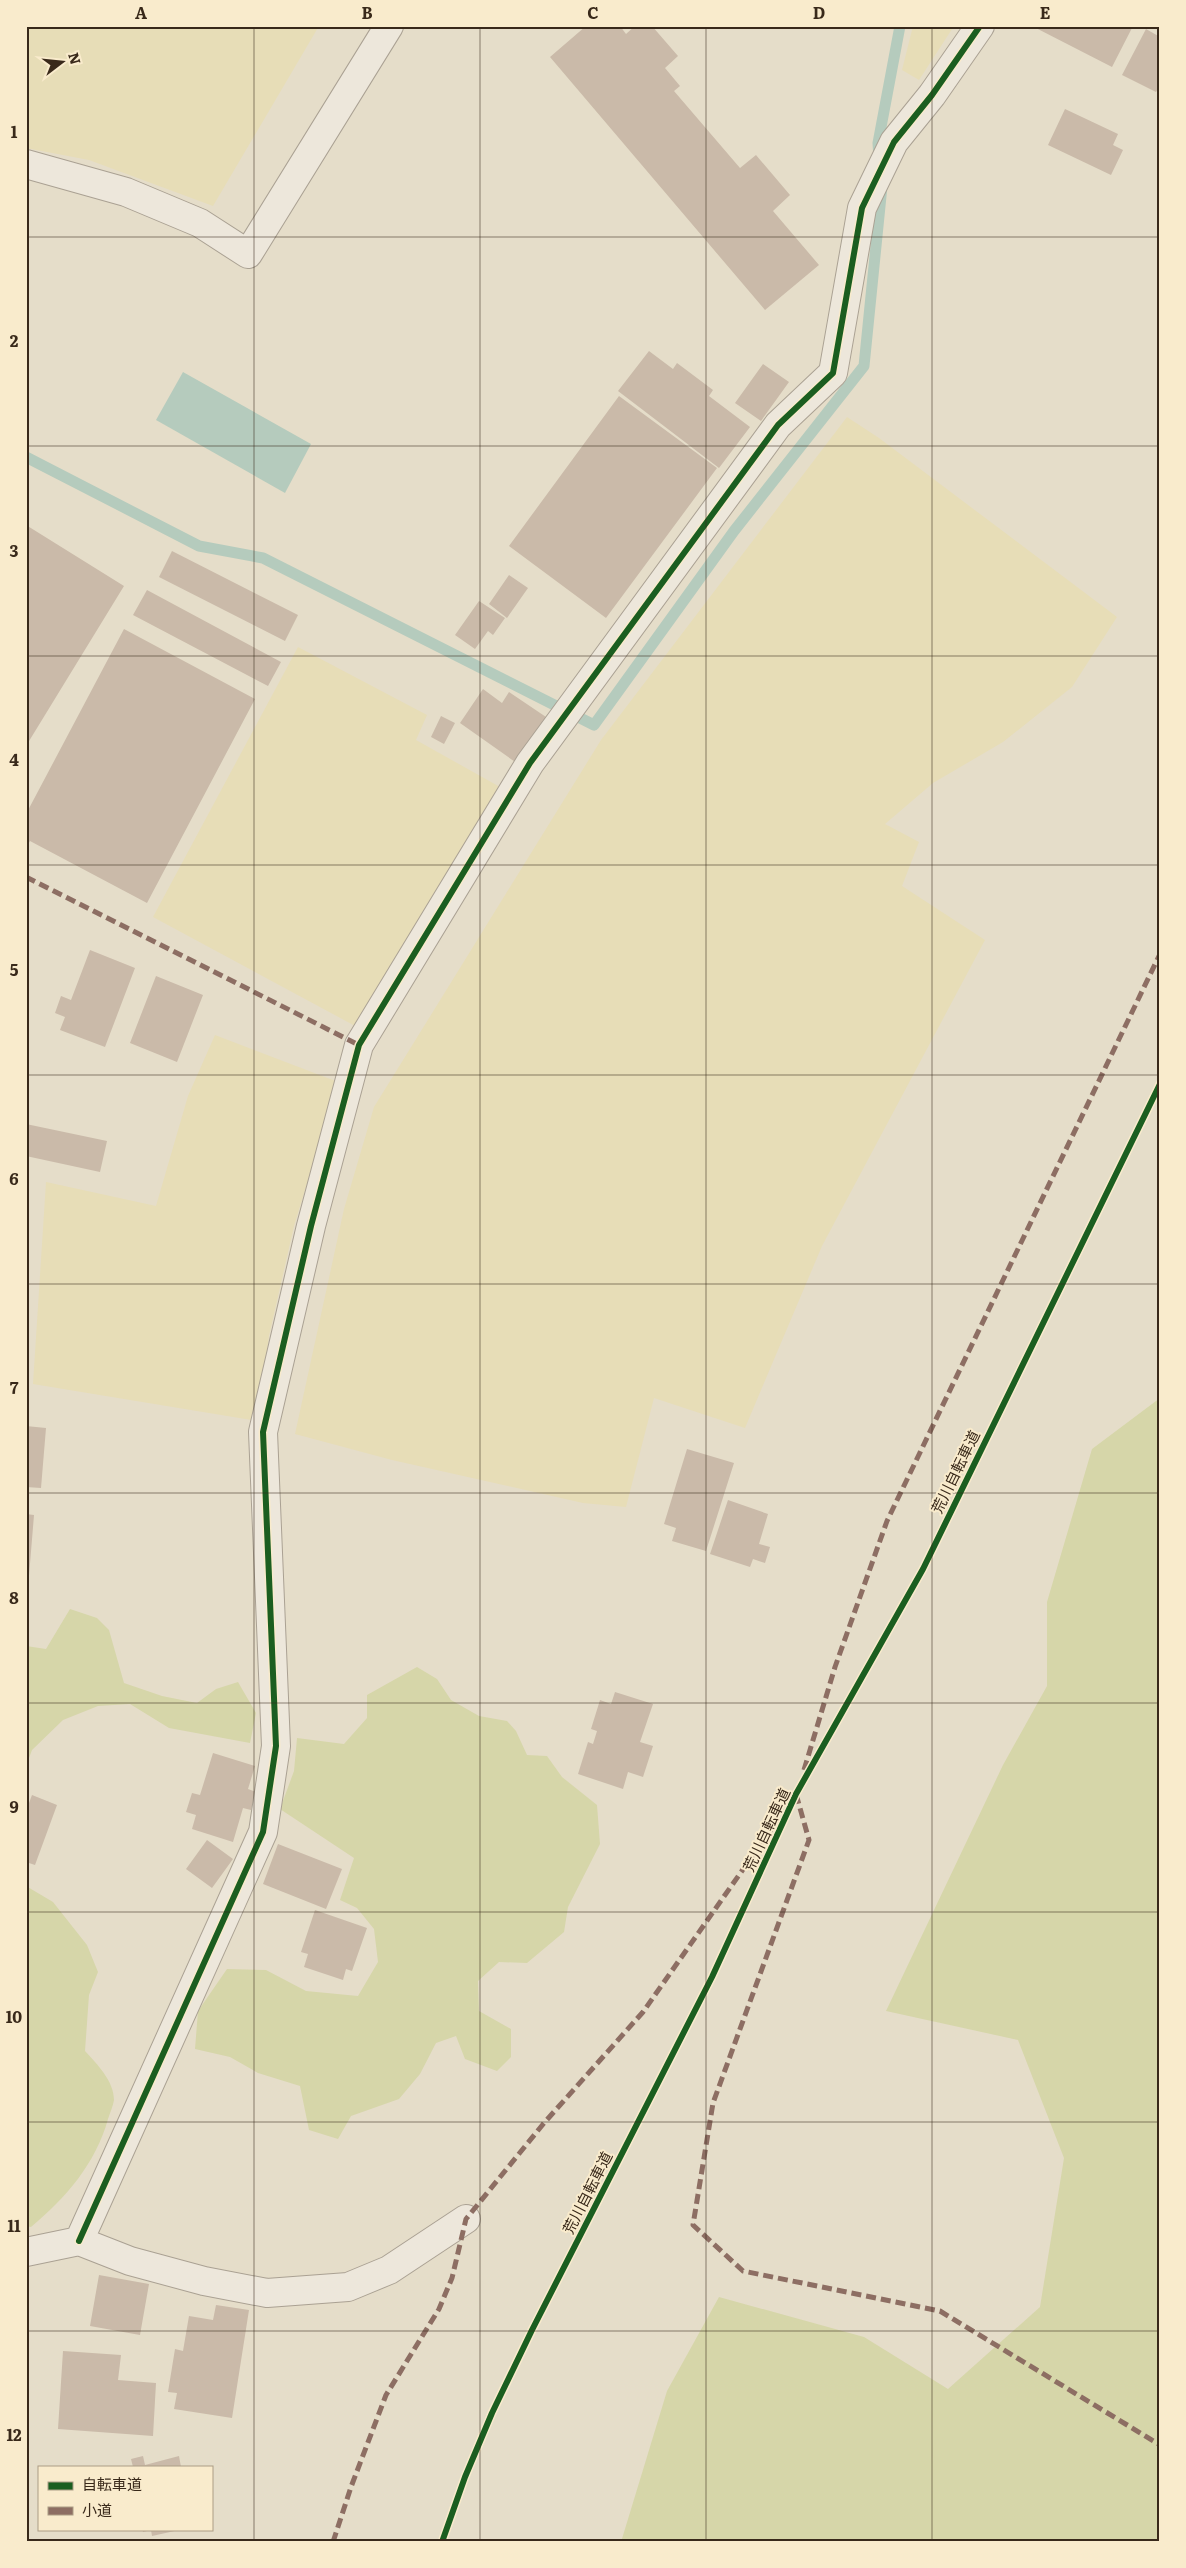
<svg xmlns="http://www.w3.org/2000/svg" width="1186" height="2568" font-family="Literata,'Noto Sans JP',serif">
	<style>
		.farmland { fill: #e7ddb7 }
		.green { fill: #d6d6a9 }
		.water { fill: #b5cbbd }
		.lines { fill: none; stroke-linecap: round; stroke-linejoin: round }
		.stream { stroke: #b5cbbd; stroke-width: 11 }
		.building { fill: #cabaa9 }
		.minor-casing { stroke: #aaa193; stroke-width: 30 }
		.minor { stroke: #ede7db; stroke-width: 28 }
		.quiet { stroke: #8d6e63; stroke-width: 5; stroke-dasharray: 10 5; stroke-linecap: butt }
		.cycleway-casing { stroke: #f9ebcc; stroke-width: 9 }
		.cycleway { stroke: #1b5e20; stroke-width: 6 }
		.grid { fill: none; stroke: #39291a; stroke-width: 1; stroke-opacity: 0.55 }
		.labels { text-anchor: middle; stroke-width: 4; stroke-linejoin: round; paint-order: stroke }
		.street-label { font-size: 15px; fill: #39291a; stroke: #f9ebcc }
		.neatline { fill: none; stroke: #39291a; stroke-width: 2 }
		.grid-label { font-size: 16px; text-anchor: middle; font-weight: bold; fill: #39291a }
	</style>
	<rect width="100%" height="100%" fill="#e5ddc9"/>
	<path class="farmland" d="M26 26H319L213 206 89 160 26 148Z
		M913 26H954L919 80 902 70Z
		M847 417 879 438 1117 617 1072 687 1003 742 933 783 885 824 919 842 902 886 985 940 822 1246 745 1428 654 1398 626 1507 583 1503 392 1460 295 1434 344 1209 374 1107 601 740Z
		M298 647 427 715 416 740 500 787 357 1027 153 917Z
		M215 1035 338 1082 294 1226 269 1336 258 1421 33 1384 46 1182 156 1206 188 1096Z"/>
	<path class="green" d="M1160 1398V2542H621L667 2391 719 2297 864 2337 948 2389 1040 2307 1064 2158 1018 2040 886 2011 1003 1765 1047 1686V1602L1092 1449Z
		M70 1609 97 1618 109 1630 124 1683 162 1696 197 1703 216 1689 238 1682 256 1713 250 1743 169 1728 130 1704 98 1706 63 1720 32 1750 26 1766V1646L46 1649Z
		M417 1667 437 1679 451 1700 479 1716 507 1721 516 1731 527 1755 547 1756 562 1777 597 1805 600 1844 568 1907 564 1932 527 1963 499 1962 478 1981 479 2011 511 2029V2057L497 2071 465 2059 456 2036 436 2043 420 2074 399 2099 351 2116 338 2139 309 2130 300 2086 258 2073 230 2057 195 2049 198 2011 227 1969 266 1970 306 1991 358 1996 378 1962 374 1929 357 1908 340 1900 354 1858 280 1809 294 1771 297 1738 344 1744 367 1718V1695Z
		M26 1886 53 1902 87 1945 98 1972 89 1995 85 2051C97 2064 114 2081 114 2100 113 2106 110 2113 108 2119 96 2163 66 2198 31 2227L26 2226Z"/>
	<path class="water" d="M183 372 311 444 285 493 156 420Z"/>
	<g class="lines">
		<path class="stream" d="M879 160 878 143 900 26
			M26 457 199 546 263 558 594 725 734 531 864 366 882 186"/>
	</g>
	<path class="building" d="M586 26H620L626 34 635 26H652L678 56 665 68 680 86 674 91 740 168 756 155 790 195 773 211 819 265 765 310 550 57Z
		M1032 26H1133L1112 67Z
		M1146 29 1160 37V85L1156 92 1122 75Z
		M1065 109 1118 134 1113 145 1123 150 1111 175 1048 145Z
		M649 351 673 369 677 363 713 390 709 396 750 427 719 468 618 391Z
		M763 364 789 382 761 421 735 403Z
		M619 396 717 468 606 618 509 546Z
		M26 525 124 586 26 746Z
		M172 551 298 615 285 641 159 577Z
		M509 575 528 588 507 618 489 604Z
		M147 590 281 662 268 686 133 615Z
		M479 601 505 618 493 635 488 631 475 649 455 635Z
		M124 629 255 699 147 903 30 841 26 848V814Z
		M483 689 502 703 509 692 549 719 518 764 460 723Z
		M441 716 455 723 444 744 431 737Z
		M90 950 135 968 105 1047 60 1030 65 1017 55 1013 61 996 71 1000Z
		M156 976 203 995 177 1062 130 1043Z
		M26 1124 107 1141 100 1172 26 1156Z
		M26 1426 46 1428 41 1488 26 1487Z
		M687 1449 734 1463 706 1551 672 1541 676 1528 664 1524Z
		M728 1500 768 1514 759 1544 770 1547 765 1563 753 1559 750 1567 710 1554Z
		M26 1514 34 1515 28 1588 26 1587Z
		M26 1610H29L28 1629H26Z
		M615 1692 653 1704 640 1742 653 1746 643 1777 628 1772 623 1789 578 1774 588 1742 593 1744 597 1731 591 1729 600 1700 611 1704Z
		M213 1753 255 1766 248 1789 256 1792 251 1810 243 1808 233 1842 192 1829 196 1815 186 1812 192 1793 200 1795Z
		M32 1795 57 1805 35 1865 26 1862V1811Z
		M207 1840 233 1859 212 1888 186 1869Z
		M278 1844 342 1869 326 1909 263 1884Z
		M315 1910 367 1928 352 1971 346 1969 343 1980 304 1967 308 1954 301 1952Z
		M99 2275 149 2284 140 2335 90 2326Z
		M216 2305 249 2310 232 2418 174 2409 177 2393 168 2392 175 2349 183 2351 189 2316 213 2320Z
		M63 2351 121 2355 118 2380 156 2383 153 2436 58 2429Z
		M143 2456 145 2465 179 2456 181 2467H133L131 2459Z
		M142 2529H179V2530L152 2536 151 2530 143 2532Z"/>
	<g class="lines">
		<g class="minor-casing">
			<path id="minor" d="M26 164 126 192 200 223 248 254 389 26
				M79 2241 263 1832 276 1746 263 1432 311 1226 359 1045 530 763 778 425 833 373 862 208 894 142 932 95 980 26
				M26 2252 79 2241 130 2261 204 2281 267 2293 348 2287 389 2270 466 2219"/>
		</g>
		<use href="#minor" class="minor"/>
		<path class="quiet" d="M26 877 359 1045
			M804 1770 835 1667 887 1521 1160 954
			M796 1794 809 1840 713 2103 693 2225 743 2271 940 2311 1160 2445
			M333 2542 351 2487 386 2395 439 2309 452 2278 466 2219 544 2123 643 2012 779 1818"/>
		<g class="cycleway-casing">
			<path id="cycleway" d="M79 2241 263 1832 276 1746 263 1432 311 1226 359 1045 530 763 778 425 833 373 862 208 894 142 932 95 980 26
				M442 2542 465 2477 492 2413 532 2330 712 1977 796 1794 923 1569 1160 1084"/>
		</g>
		<use href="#cycleway" class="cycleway"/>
	</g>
	<path class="grid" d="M254 26V2542M480 26V2542M706 26V2542M932 26V2542M26 237H1160M26 446H1160M26 656H1160M26 865H1160M26 1075H1160M26 1284H1160M26 1493H1160M26 1703H1160M26 1912H1160M26 2122H1160M26 2331H1160"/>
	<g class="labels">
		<g class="street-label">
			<text transform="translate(956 1472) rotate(-64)" y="5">荒川自転車道</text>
			<text transform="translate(767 1830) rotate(-65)" y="5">荒川自転車道</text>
			<text transform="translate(588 2193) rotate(-63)" y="5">荒川自転車道</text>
		</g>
	</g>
	<rect width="1186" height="2568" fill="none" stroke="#f9ebcc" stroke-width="55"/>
	<rect x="38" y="2466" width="175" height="65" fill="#f9ebcc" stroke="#ac9d85"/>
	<rect x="48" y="2482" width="25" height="8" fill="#1b5e20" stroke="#ac9d85"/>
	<text x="82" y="2490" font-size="15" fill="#39291a">自転車道</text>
	<rect x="48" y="2507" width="25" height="8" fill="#8d6e63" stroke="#ac9d85"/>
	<text x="82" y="2516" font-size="15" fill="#39291a">小道</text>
	<g transform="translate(62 62) rotate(74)" stroke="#f9ebcc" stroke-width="4" paint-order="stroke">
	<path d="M0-4L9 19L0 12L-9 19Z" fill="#39291a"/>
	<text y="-8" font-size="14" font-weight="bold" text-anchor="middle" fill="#39291a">N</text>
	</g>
	<rect x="28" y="28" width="1130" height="2512" class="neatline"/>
	<g class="grid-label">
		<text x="141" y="19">A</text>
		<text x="367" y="19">B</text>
		<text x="593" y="19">C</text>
		<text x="819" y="19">D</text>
		<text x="1045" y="19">E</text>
		<text x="14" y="138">1</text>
		<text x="14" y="347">2</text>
		<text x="14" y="557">3</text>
		<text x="14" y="766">4</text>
		<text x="14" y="976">5</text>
		<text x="14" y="1185">6</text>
		<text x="14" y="1394">7</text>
		<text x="14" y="1604">8</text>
		<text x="14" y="1813">9</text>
		<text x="14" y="2023">10</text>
		<text x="14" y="2232">11</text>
		<text x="14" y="2441">12</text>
	</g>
</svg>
